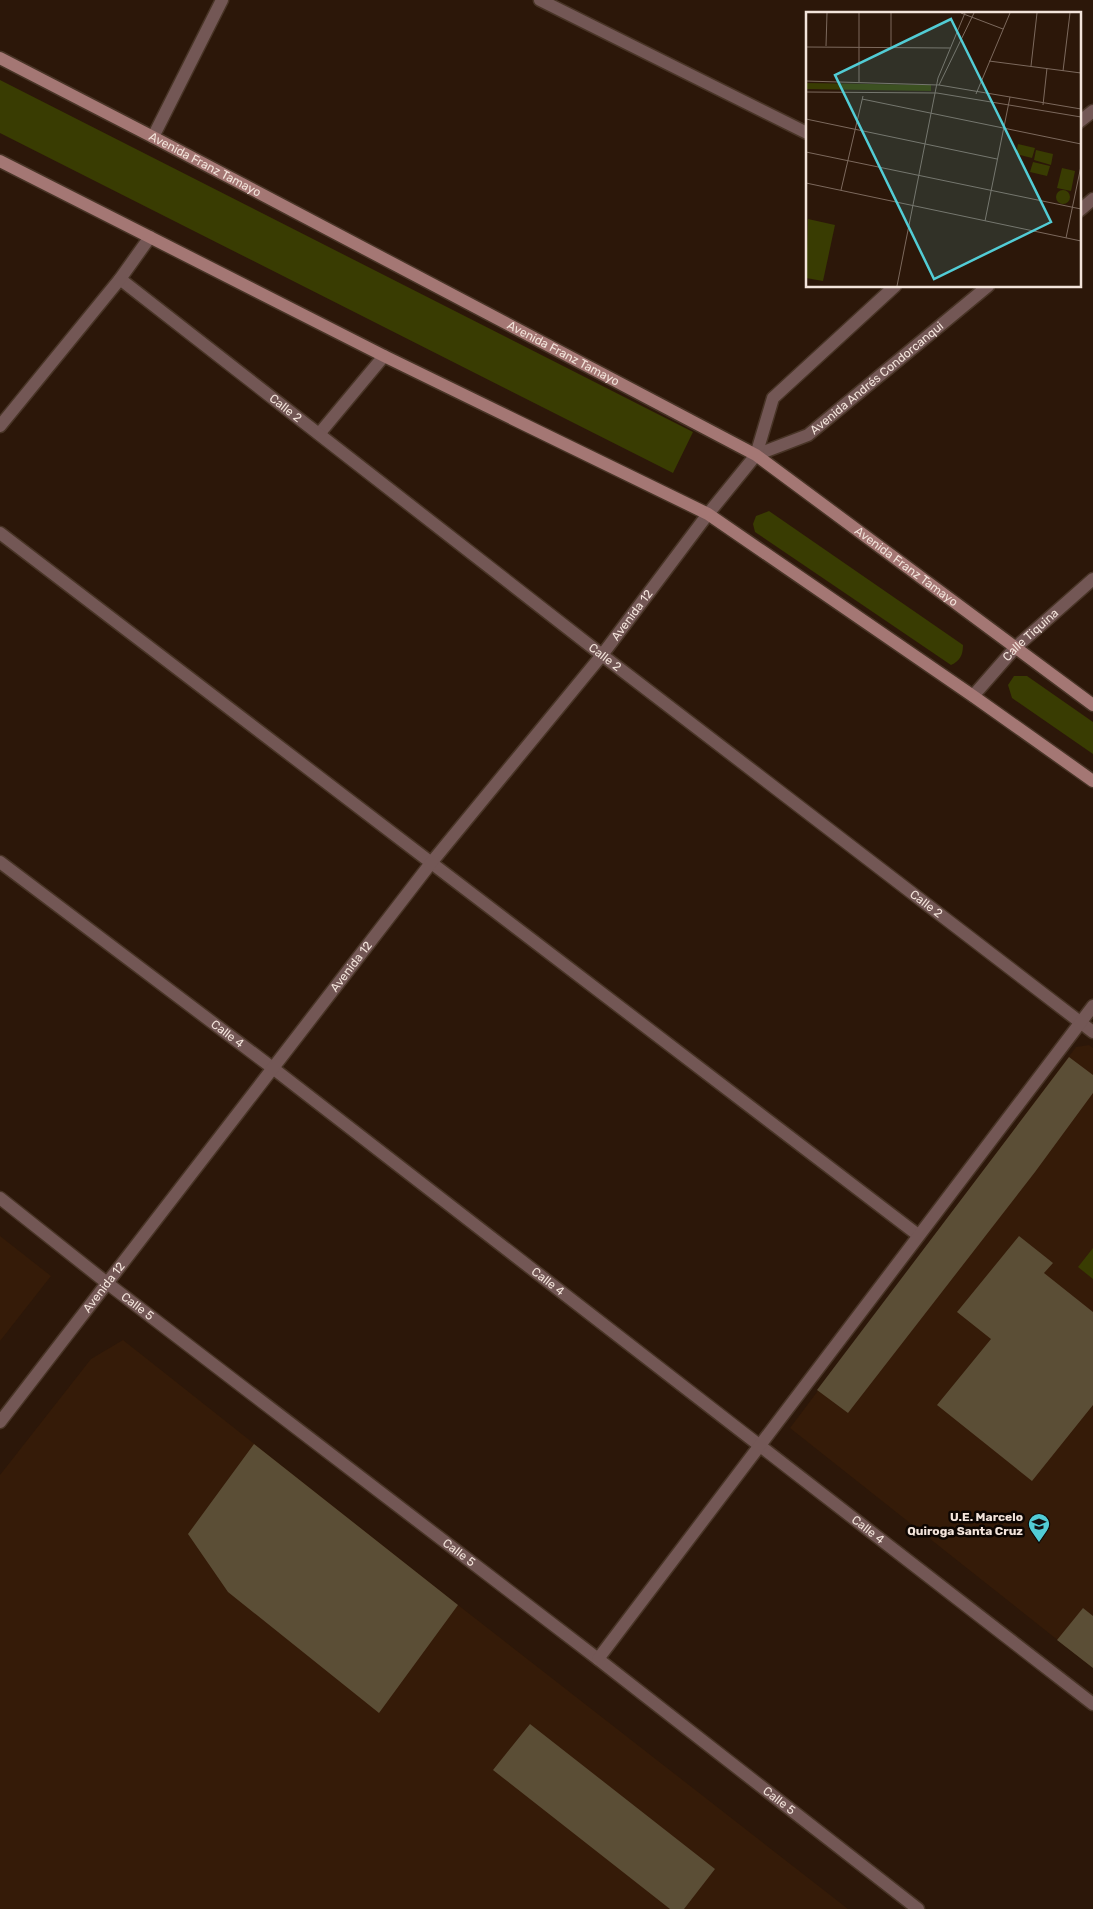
<svg xmlns="http://www.w3.org/2000/svg" width="1093" height="1909" font-family="Rubik,sans-serif">
	<style>
		.built { fill: #351b08 }
		.green { fill: #393c02 }
		.building { fill: #5b4e36 }
		.lines { fill: none; stroke-linecap: round; stroke-linejoin: round }
		.service-casing { stroke: #483426; stroke-width: 15 }
		.minor-casing { stroke: #483426; stroke-width: 15 }
		.tertiary-casing { stroke: #483426; stroke-width: 15 }
		.secondary-casing { stroke: #483426; stroke-width: 15 }
		.service { stroke: #735755; stroke-width: 12 }
		.minor { stroke: #735755; stroke-width: 12 }
		.tertiary { stroke: #735755; stroke-width: 12 }
		.secondary { stroke: #a47774; stroke-width: 12 }
		.labels { text-anchor: middle; stroke-width: 5; stroke-linejoin: round; paint-order: stroke }
		.street-label { font-size: 12px; fill: #f3e4db; stroke: #0e0602 }
		.poi-label { font-size: 12px; font-weight: bold; fill: #f3e4db; stroke: #0e0602; text-anchor: end }
		.inset-road { fill: none; stroke: #7c695d; stroke-width: 1 }
		.view { fill: #52ccd5; fill-opacity: 0.15; stroke: #52ccd5; stroke-width: 2.5 }
		.inset-edge { fill: none; stroke: #f3e4db; stroke-width: 2.5 }
	</style>
	<rect width="100%" height="100%" fill="#2c1709"/>
	<path class="built" d="M1089 1045 1093 1048V1668L790 1428 1076 1047Z
		M0 1236 51 1276 0 1341Z
		M123 1340 458 1605 848 1909H0V1475L91 1359Z"/>
	<path class="green" d="M0 80 693 432 673 473 0 133Z
		M769 511 963 645C963 655 960 661 951 665L755 532 753 524 756 516Z
		M1014 676H1027L1093 722V754L1012 698 1008 685Z
		M1093 1248V1279L1078 1267Z"/>
	<path class="building" d="M1069 1057 1093 1075V1093L1035 1172 848 1413 817 1390Z
		M1019 1236 1053 1263 1044 1273 1093 1312V1405L1032 1481 937 1405 991 1339 957 1312Z
		M254 1444 458 1605 379 1713 228 1592 188 1534Z
		M1083 1608 1093 1616V1668L1057 1640Z
		M530 1724 715 1869 684 1909H670L493 1770Z"/>
	<g class="lines">
		<g class="service-casing">
			<path id="service" d="M319 434 384 356"/>
		</g>
		<g class="minor-casing">
			<g id="minor">
				<path d="M540 0 807 133"/>
				<path d="M153 137 222 0"/>
				<path id="s1" d="M120 279 602 655 1093 1032"/>
				<path d="M0 426 120 279 150 237"/>
				<path d="M0 533 918 1235"/>
				<path id="s2" d="M973 696 1015 648 1093 579"/>
				<path id="s3" d="M0 862 274 1069 1093 1704"/>
				<path id="s4" d="M0 1198 107 1283 598 1659 918 1909"/>
				<path id="s5" d="M0 1422 431 863 602 655 708 514"/>
				<path d="M598 1659 1093 1006"/>
			</g>
		</g>
		<g class="tertiary-casing">
			<g id="tertiary">
				<path d="M1079 122 1093 111"/>
				<path d="M1079 211 1093 199"/>
				<path id="s6" d="M756 455 808 435 988 286"/>
				<path d="M708 514 756 455 773 398 895 286"/>
			</g>
		</g>
		<g class="secondary-casing">
			<g id="secondary">
				<path id="s7" d="M0 58 153 137 756 455 1093 705"/>
				<path d="M0 161 384 356 708 514 973 696 1093 781"/>
			</g>
		</g>
		<use href="#service" class="service"/>
		<use href="#minor" class="minor"/>
		<use href="#tertiary" class="tertiary"/>
		<use href="#secondary" class="secondary"/>
	</g>
	<defs>
		<g id="school-pin" transform="scale(1.125)"><path d="M0 17L-7.5 6A9.5 9.5 0 1 1 7.5 6Z" fill="#52ccd5" stroke="#0e0602"/><path d="M0-5L7-2L0 1L-7-2ZM-4 1L0 2.5L4 1V4Q0 6-4 4Z" fill="#111"/></g>
	</defs>
	<g fill-rule="evenodd">
		<use href="#school-pin" x="1039" y="1524"/>
	</g>
	<g class="labels">
		<g class="street-label">
			<text dy="4" stroke="none"><textPath href="#s7" startOffset="231">Avenida Franz Tamayo</textPath></text>
			<text dy="4" stroke="none"><textPath href="#s7" startOffset="636">Avenida Franz Tamayo</textPath></text>
			<text dy="4" stroke="none"><textPath href="#s6" startOffset="145">Avenida Andrés Condorcanqui</textPath></text>
			<text dy="4" stroke="none"><textPath href="#s1" startOffset="210">Calle 2</textPath></text>
			<text dy="4" stroke="none"><textPath href="#s7" startOffset="1041">Avenida Franz Tamayo</textPath></text>
			<text dy="4" stroke="none"><textPath href="#s5" startOffset="1025">Avenida 12</textPath></text>
			<text dy="4" stroke="none"><textPath href="#s2" startOffset="84">Calle Tiquina</textPath></text>
			<text dy="4" stroke="none"><textPath href="#s1" startOffset="615">Calle 2</textPath></text>
			<text dy="4" stroke="none"><textPath href="#s1" startOffset="1020">Calle 2</textPath></text>
			<text dy="4" stroke="none"><textPath href="#s5" startOffset="575">Avenida 12</textPath></text>
			<text dy="4" stroke="none"><textPath href="#s3" startOffset="285">Calle 4</textPath></text>
			<text dy="4" stroke="none"><textPath href="#s3" startOffset="690">Calle 4</textPath></text>
			<text dy="4" stroke="none"><textPath href="#s5" startOffset="170">Avenida 12</textPath></text>
			<text dy="4" stroke="none"><textPath href="#s4" startOffset="175">Calle 5</textPath></text>
			<text dy="4" stroke="none"><textPath href="#s3" startOffset="1095">Calle 4</textPath></text>
			<text dy="4" stroke="none"><textPath href="#s4" startOffset="580">Calle 5</textPath></text>
			<text dy="4" stroke="none"><textPath href="#s4" startOffset="985">Calle 5</textPath></text>
		</g>
		<g class="poi-label">
			<text x="1023" y="1521">U.E. Marcelo<tspan x="1023" dy="14">Quiroga Santa Cruz</tspan></text>
		</g>
	</g>
	<g transform="translate(806 12)">
		<rect width="275" height="275" fill="#2c1709"/>
		<path d="M0 71 125 73V79L0 77ZM212 132 229 136 226 146 210 142ZM230 138 247 142 245 153 228 148ZM227 150 244 154 241 164 224 160ZM256 156 269 159 265 179 251 176ZM250 185a7 7 0 1 1 14 0a7 7 0 1 1-14 0ZM2 207 29 213 17 269 0 266Z" fill="#393c02"/>
		<path class="inset-road" d="M155 1 197 17M20 34 21 1M0 35 144 36M85 35V1M183 49 275 61M225 54 231 1M257 59 264 1M0 69 133 73 275 97M53 70V1M133 73 168 1M0 80 131 81 275 105M170 82 204 1M56 87 275 132M237 93 241 56M0 107 191 147M0 140 275 197M0 171 275 229M35 178 57 84M179 209 204 85M260 226 275 154M91 274 132 66 159 1"/>
		<path class="view" d="M145 7 245 210 128 267 29 63Z"/>
		<rect width="275" height="275" class="inset-edge"/>
	</g>
</svg>
